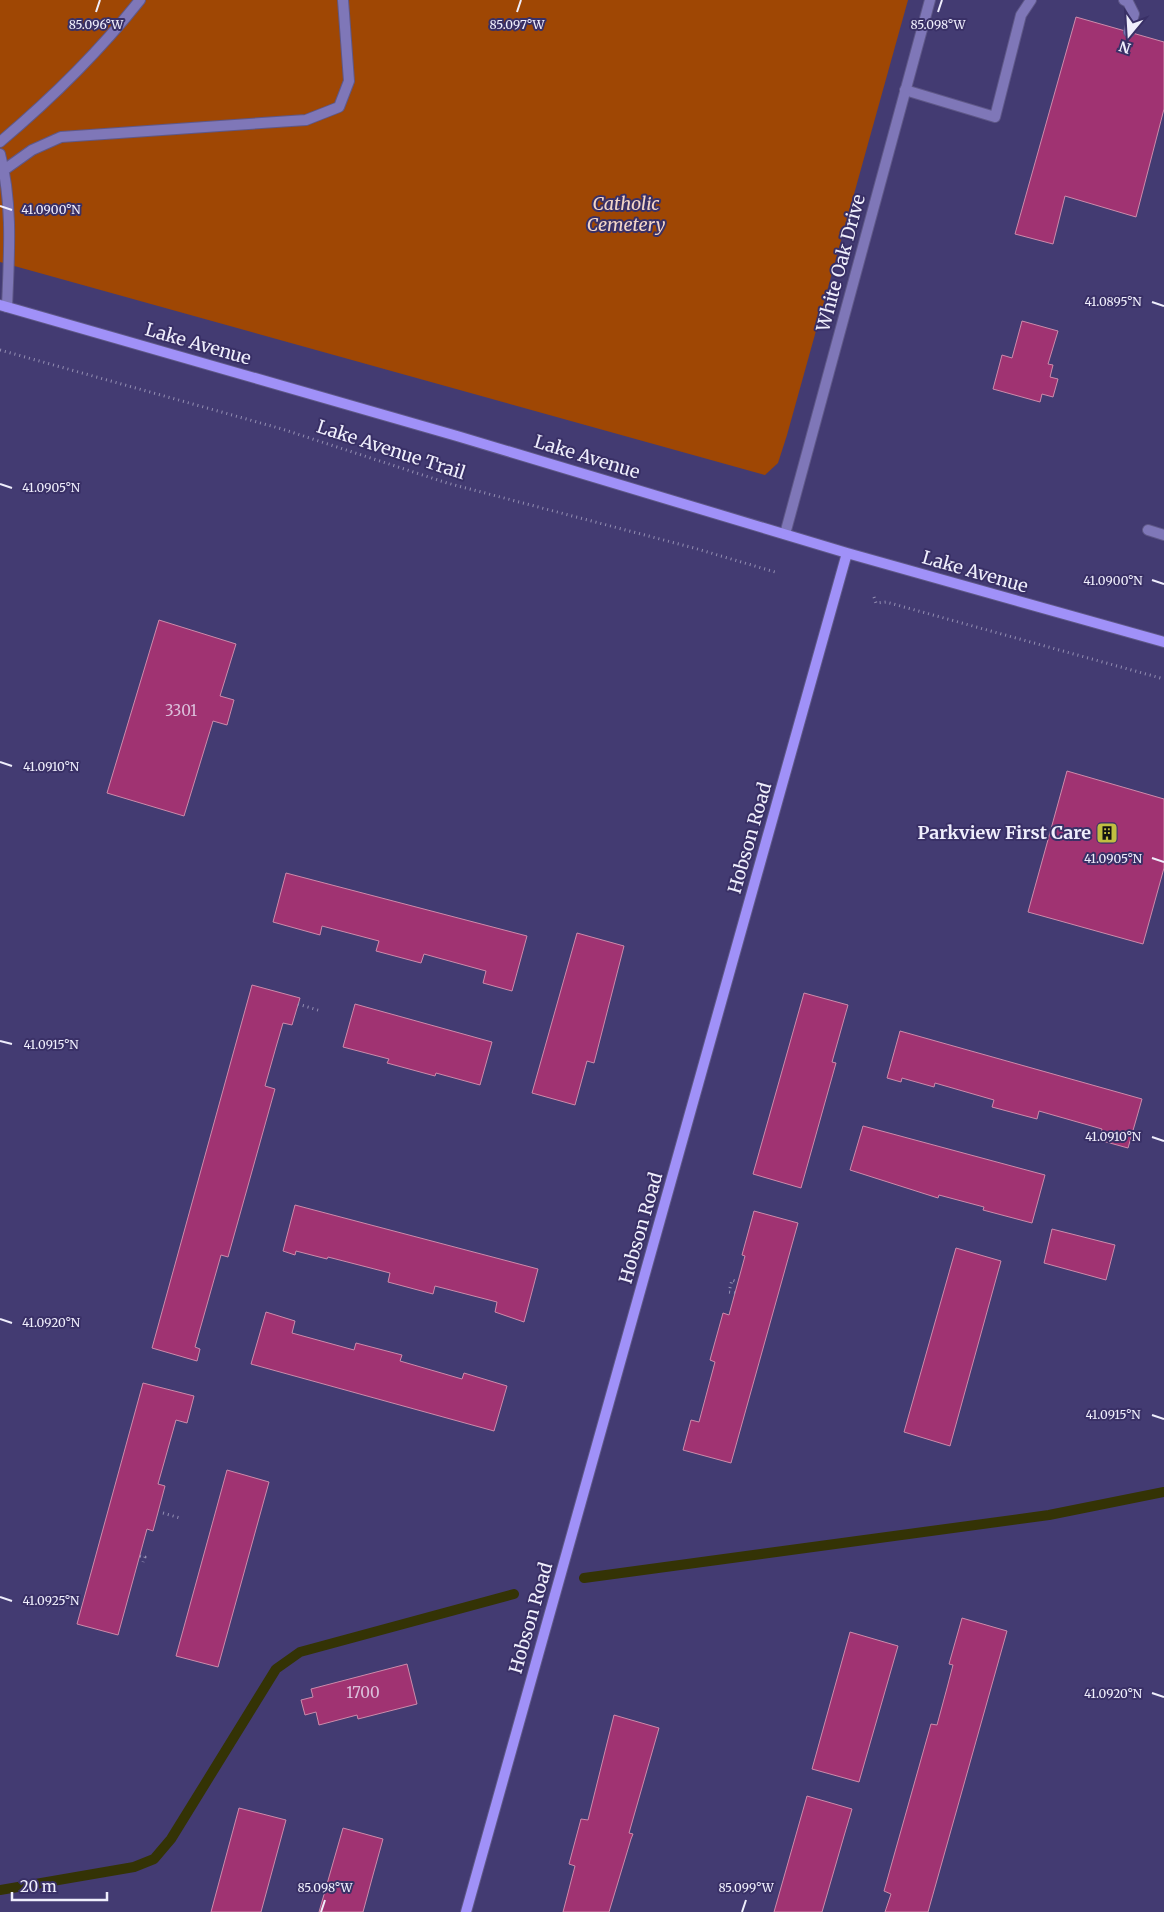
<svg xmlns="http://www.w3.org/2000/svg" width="1164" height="1912" font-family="Merriweather,serif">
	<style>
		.green { fill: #9f4704 }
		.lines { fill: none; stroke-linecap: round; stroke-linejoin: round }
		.stream { stroke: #343305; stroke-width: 10 }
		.building { fill: #a03372; stroke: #cd8bab }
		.lane-casing { stroke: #5f5888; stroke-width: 12 }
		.street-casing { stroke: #5f5888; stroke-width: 12 }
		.secondary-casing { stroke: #5f5888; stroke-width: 12 }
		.path { stroke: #948fb3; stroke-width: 3; stroke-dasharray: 1 4; stroke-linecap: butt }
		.lane { stroke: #7f77b8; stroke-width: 10 }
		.street { stroke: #7f77b8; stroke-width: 10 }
		.secondary { stroke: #a091f8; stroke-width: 10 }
		.ticks { fill: none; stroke: #efeefc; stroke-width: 2 }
		.labels { text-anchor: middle; stroke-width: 4; stroke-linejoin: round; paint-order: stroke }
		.number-label { font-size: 15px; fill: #dbbfda }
		.park-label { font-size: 18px; font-style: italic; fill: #f3d6c8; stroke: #393066 }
		.street-label { font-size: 18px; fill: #efeefc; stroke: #393066 }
		.poi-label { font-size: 18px; font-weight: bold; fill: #efeefc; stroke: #393066; text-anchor: end }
		.ticks-label { font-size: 12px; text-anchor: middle; fill: #efeefc; stroke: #393066; stroke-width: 4; stroke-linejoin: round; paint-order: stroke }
	</style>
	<rect width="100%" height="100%" fill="#433b72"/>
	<path class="green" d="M0 0H908L787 435 778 463 765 475 0 262Z"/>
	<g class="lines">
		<path class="stream" d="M584 1578 1049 1515 1164 1492
			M0 1890 134 1867 154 1859 171 1839 276 1669 300 1652 514 1594"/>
	</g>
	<path class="building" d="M1076 17 1164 42V109L1136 217 1065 196 1053 244 1015 234Z
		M1022 321 1058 331 1048 364 1053 365 1050 377 1058 379 1053 397 1042 394 1040 402 993 389 1002 355 1012 358Z
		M159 620 236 644 220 696 234 700 227 725 213 721 184 816 107 793Z
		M1067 771 1164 799V868L1143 944 1028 912Z
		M286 873 527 936 512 991 483 983 486 971 424 954 421 963 376 951 379 941 322 926 320 935 273 922Z
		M577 933 624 946 594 1063 587 1061 575 1105 532 1093Z
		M252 985 300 998 292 1025 283 1023 276 1047 265 1086 275 1089 228 1257 221 1255 195 1347 200 1349 197 1361 152 1348Z
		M804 993 848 1005 832 1062 836 1063 801 1188 753 1174Z
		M355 1004 492 1042 480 1085 436 1073 435 1076 387 1063 389 1059 343 1047Z
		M900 1031 1142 1099 1128 1148 1099 1140 1102 1129 1039 1111 1037 1119 992 1107 994 1100 935 1083 934 1087 902 1078 901 1082 887 1078Z
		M863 1126 1045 1175 1032 1223 983 1210 984 1207 939 1195 938 1198 850 1170Z
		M295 1205 538 1269 524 1322 495 1312 497 1302 435 1286 433 1294 388 1282 390 1273 328 1257 327 1259 296 1251 295 1255 283 1251Z
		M754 1211 798 1223 731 1463 683 1450 691 1420 699 1422 715 1362 710 1360 723 1313 729 1315 745 1256 742 1255Z
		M1052 1229 1115 1245 1106 1280 1044 1263Z
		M956 1248 1001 1261 950 1446 904 1432Z
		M266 1312 295 1321 292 1333 354 1350 356 1343 402 1355 400 1361 462 1379 464 1373 507 1386 494 1431 251 1364Z
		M143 1383 194 1396 187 1423 176 1420 158 1484 165 1486 153 1531 147 1529 118 1635 77 1624Z
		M227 1470 269 1482 218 1667 176 1656Z
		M962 1618 1007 1631 928 1912H885L891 1894 884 1891 931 1724 937 1725 947 1688 953 1665 949 1664Z
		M850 1632 898 1646 859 1782 812 1769Z
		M407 1664 417 1704 358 1719 357 1715 319 1725 316 1712 305 1715 301 1700 313 1697 311 1689Z
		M614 1715 659 1728 629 1833 633 1834 631 1839 609 1912H563L575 1866 569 1864 581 1819 588 1820Z
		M807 1796 852 1809 844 1836 822 1912H774Z
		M239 1808 286 1820 261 1912H211Z
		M343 1828 383 1839 373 1875 363 1912H319Z"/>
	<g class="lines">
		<g class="lane-casing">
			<path id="lane" d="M1124 0 1128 2 1134 14 1129 32
				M905 90 995 117 1021 15 1031 0
				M0 142C51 99 98 53 140 0
				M0 154C13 204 9 256 7 307
				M4 170 32 150 61 137 306 120 339 107 349 81 343 0
				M1148 530 1164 535"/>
		</g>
		<g class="street-casing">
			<path id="street" d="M785 534 930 0"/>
		</g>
		<g class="secondary-casing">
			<path id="secondary" d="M0 305 457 436 847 553 1164 642
				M466 1912 847 553"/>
		</g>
		<path class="path" d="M0 350 282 429 447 483 694 548 775 572
			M874 597 876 603 886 602 1164 679
			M298 1004 321 1011
			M735 1293 729 1292 732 1280 738 1282
			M163 1513 180 1518
			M140 1556 145 1557 143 1562"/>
		<use href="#lane" class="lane"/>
		<use href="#street" class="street"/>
		<use href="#secondary" class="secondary"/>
	</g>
	<path class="ticks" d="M96 12 100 0M517 12 521 0M938 12 942 0M0 206 12 210M1152 302 1164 306M0 484 12 488M1152 580 1164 584M0 762 12 766M1152 858 1164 862M0 1041 12 1044M1152 1137 1164 1141M0 1319 12 1323M1152 1415 1164 1419M0 1597 12 1601M1152 1693 1164 1697M321 1912 325 1900M742 1912 746 1900"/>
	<defs>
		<g id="building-square" transform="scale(1.125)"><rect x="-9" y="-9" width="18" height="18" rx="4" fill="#c0be41" stroke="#393066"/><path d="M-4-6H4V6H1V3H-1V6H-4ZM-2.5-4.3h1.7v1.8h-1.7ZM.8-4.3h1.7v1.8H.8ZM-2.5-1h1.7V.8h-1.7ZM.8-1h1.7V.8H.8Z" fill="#111"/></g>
	</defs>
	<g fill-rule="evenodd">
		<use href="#building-square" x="1107" y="833"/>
	</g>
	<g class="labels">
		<g class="number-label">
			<text x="181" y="716">3301</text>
			<text x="363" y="1698">1700</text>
		</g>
		<g class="park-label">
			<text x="626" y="210">Catholic<tspan x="626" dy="21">Cemetery</tspan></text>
		</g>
		<g class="street-label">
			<text transform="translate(841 263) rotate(-75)" y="6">White Oak Drive</text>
			<text transform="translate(198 344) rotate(16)" y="6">Lake Avenue</text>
			<text transform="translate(391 450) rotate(18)" y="6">Lake Avenue Trail</text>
			<text transform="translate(587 457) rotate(17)" y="6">Lake Avenue</text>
			<text transform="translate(975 572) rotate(16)" y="6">Lake Avenue</text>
			<text transform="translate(750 838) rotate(-74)" y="6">Hobson Road</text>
			<text transform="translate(641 1228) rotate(-74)" y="6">Hobson Road</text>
			<text transform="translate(531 1618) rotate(-74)" y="6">Hobson Road</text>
		</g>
		<g class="poi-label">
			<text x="1091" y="839">Parkview First Care</text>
		</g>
	</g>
	<g class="ticks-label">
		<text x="96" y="29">85.096°W</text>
		<text x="517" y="29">85.097°W</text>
		<text x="938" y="29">85.098°W</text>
		<text x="51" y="214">41.0900°N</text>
		<text x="1113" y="306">41.0895°N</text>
		<text x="51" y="492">41.0905°N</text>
		<text x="1113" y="585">41.0900°N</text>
		<text x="51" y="771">41.0910°N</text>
		<text x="1113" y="863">41.0905°N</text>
		<text x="51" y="1049">41.0915°N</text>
		<text x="1113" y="1141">41.0910°N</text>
		<text x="51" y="1327">41.0920°N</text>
		<text x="1113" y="1419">41.0915°N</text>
		<text x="51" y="1605">41.0925°N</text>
		<text x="1113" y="1698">41.0920°N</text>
		<text x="325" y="1892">85.098°W</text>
		<text x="746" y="1892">85.099°W</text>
	</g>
	<g transform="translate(1129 35) rotate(198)" stroke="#393066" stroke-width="4" paint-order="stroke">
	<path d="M0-4L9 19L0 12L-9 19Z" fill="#efeefc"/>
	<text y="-8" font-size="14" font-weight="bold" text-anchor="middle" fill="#efeefc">N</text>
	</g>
	<path d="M12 1892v8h95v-8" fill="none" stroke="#efeefc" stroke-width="2.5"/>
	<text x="20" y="1892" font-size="15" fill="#efeefc" stroke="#393066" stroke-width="4" paint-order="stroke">20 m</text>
</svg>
